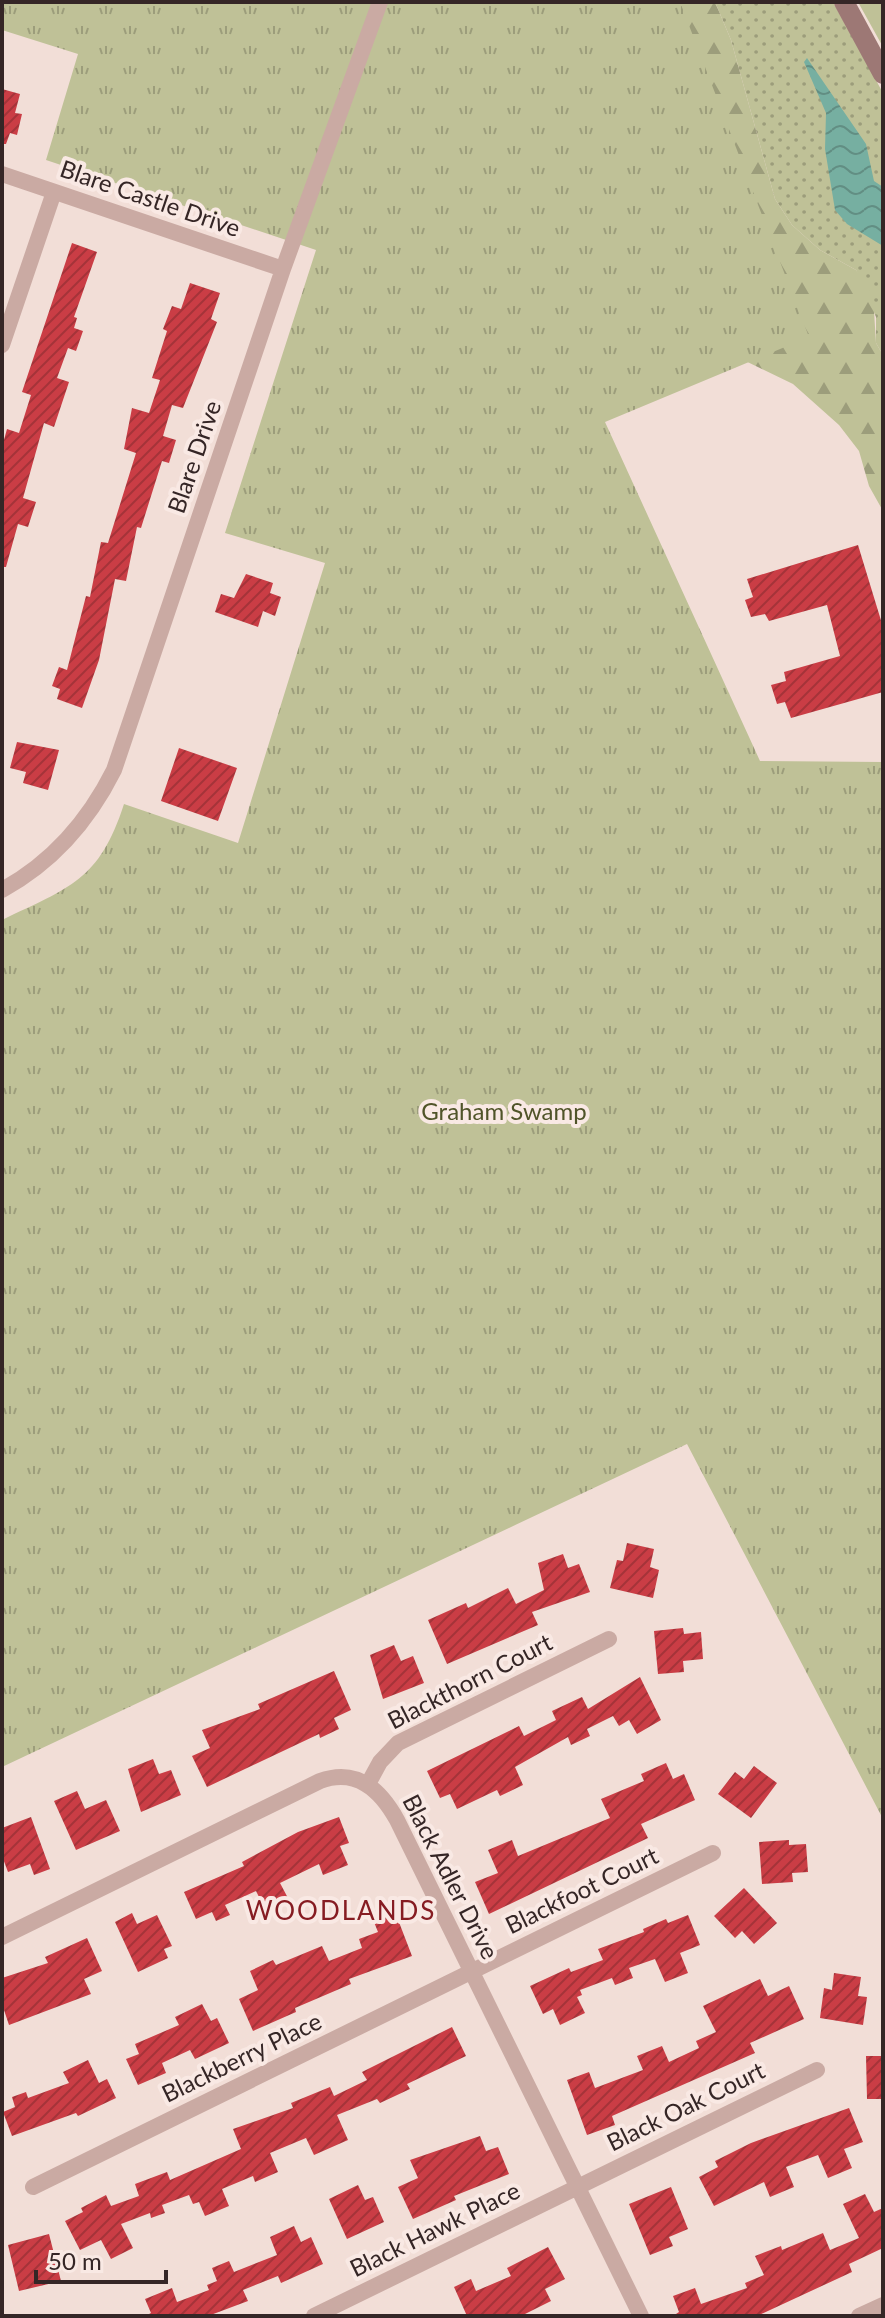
<svg xmlns="http://www.w3.org/2000/svg" width="885" height="2318" font-family="Lato,sans-serif">
	<style>
		.grass { fill: url(#grass-dots) }
		.forest { fill: url(#forest-firs) }
		.park { fill: url(#park-tufts) }
		.water { fill: url(#water-waves) }
		.building { fill: url(#building-hatch) }
		.lines { fill: none; stroke-linecap: round; stroke-linejoin: round }
		.street { stroke: #caaaa3; stroke-width: 16 }
		.secondary { stroke: #9d7875; stroke-width: 20 }
		.labels { text-anchor: middle; stroke-width: 8; stroke-linejoin: round; paint-order: stroke }
		.street-label { font-size: 24px; fill: #352626; stroke: #f9e9e4 }
		.park-label { font-size: 24px; fill: #505429; stroke: #f9e9e4 }
		.neighbourhood-label { font-size: 26px; letter-spacing: 2px; fill: #861c22; stroke: #f9e9e4 }
	</style>
	<defs>
		<pattern id="grass-dots" width="8" height="8" patternUnits="userSpaceOnUse" patternTransform="scale(2)"><rect width="8" height="8" fill="#bfc197"/><path d="M2 2h.1M6 6h.1" fill="none" stroke="#9c9d7b" stroke-width="1.8" stroke-linecap="round"/></pattern>
		<pattern id="forest-firs" width="22" height="20" patternUnits="userSpaceOnUse" patternTransform="scale(2)"><rect width="22" height="20" fill="#bfc197"/><path d="M5 1l3.5 6h-7zM16 11l3.5 6h-7z" fill="#9c9d7b"/></pattern>
		<pattern id="park-tufts" width="24" height="20" patternUnits="userSpaceOnUse" patternTransform="scale(2)"><rect width="24" height="20" fill="#bfc197"/><path d="M3 7l-1-3M5 7V3M7 7l1-3M15 17l-1-3M17 17v-4M19 17l1-3" fill="none" stroke="#9c9d7b"/></pattern>
		<pattern id="water-waves" width="16" height="10" patternUnits="userSpaceOnUse" patternTransform="scale(2)"><rect width="16" height="10" fill="#76afa1"/><path d="M0 5q4-4 8 0t8 0" fill="none" stroke="#628e83"/></pattern>
		<pattern id="building-hatch" width="6" height="6" patternUnits="userSpaceOnUse" patternTransform="scale(2)"><rect width="6" height="6" fill="#ca3d45"/><path d="M-1 1l2-2M0 6l6-6M5 7l2-2" fill="none" stroke="#a53339"/></pattern>
	</defs>
	<rect width="100%" height="100%" fill="#f2ded7"/>
	<path class="grass" d="M715 2H833L883 93V355L876 343V317L856 270 820 250 792 225 775 199 731 40Z"/>
	<path class="forest" d="M474 2H715L731 40 775 199 792 225 820 250 856 270 873 295 876 343 883 355V511L869 486 859 451 839 425 793 384 700 339Z
		M858 2H883V47Z"/>
	<path class="park" d="M2 2H680L809 337 605 422 760 761 883 762V1819L687 1444 2 1767V920C70 887 99 881 124 804L238 843 325 563 225 533 316 250 46 160 78 54 2 30Z"/>
	<path class="water" d="M807 58 866 144 874 181 883 187V246L847 224 835 210 825 149 826 113 804 62Z"/>
	<path class="building" d="M2 89 20 94 15 113 22 114 17 135 10 133 6 144H2Z
		M72 243 97 252 74 317 77 318 74 328 83 331 76 351 68 348 57 378 69 382 54 427 44 423 23 498 36 502 28 527 18 524 6 567H2V447L7 429 19 433 31 395 22 392Z
		M190 283 220 293 211 319 217 322 183 408 172 405 163 436 176 440 169 463 162 461 141 528 137 527 126 581 115 579 99 660 82 708 57 699 60 689 52 686 59 667 67 670 86 596 90 597 101 542 108 543 136 453 124 449 132 408 149 413 160 380 152 378 167 331 163 329 172 306 181 309Z
		M858 545 883 627V692L791 718 785 702 777 704 771 685 786 681 784 672 840 656 827 605 769 621 765 614 751 617 745 600 753 597 747 579Z
		M246 574 273 583 270 593 281 597 275 616 263 611 258 627 215 612 221 594 234 598Z
		M17 742 59 750 48 790 23 783 26 772 10 768Z
		M179 748 237 768 218 821 161 801Z
		M627 1543 654 1549 650 1567 659 1570 653 1598 610 1588 617 1560 623 1561Z
		M563 1554 568 1568 579 1564 590 1592 532 1612 538 1625 447 1664 428 1620 466 1603 468 1608 508 1588 516 1604 544 1590 538 1563Z
		M683 1628 684 1634 701 1632 703 1659 683 1661 684 1672 658 1674 654 1631Z
		M394 1645 401 1661 413 1656 424 1683 383 1699 370 1655Z
		M334 1671 351 1710 334 1718 339 1729 320 1738 319 1734 207 1787 192 1756 210 1748 202 1730 260 1709 258 1704Z
		M640 1677 661 1720 637 1734 629 1720 619 1726 613 1716 587 1729 590 1736 571 1745 568 1737 515 1767 523 1785 500 1796 497 1790 457 1809 450 1794 440 1798 427 1771 519 1726 524 1736 556 1720 552 1711 582 1697 588 1709Z
		M153 1759 159 1774 171 1770 181 1795 141 1812 128 1769Z
		M666 1763 673 1779 684 1774 695 1800 641 1824 648 1838 489 1914 475 1882 498 1873 488 1850 512 1840 518 1856 610 1818 601 1799 644 1781 641 1774Z
		M754 1766 777 1783 751 1818 718 1794 735 1772 744 1779Z
		M77 1791 85 1809 106 1800 120 1831 76 1850 54 1801Z
		M31 1817 50 1869 34 1875 30 1864 8 1872 2 1856V1828Z
		M339 1817 349 1843 340 1846 348 1865 323 1875 319 1864 280 1883 289 1900 266 1911 256 1891 225 1905 230 1915 216 1921 212 1912 196 1919 184 1892 244 1866 242 1862 298 1832Z
		M789 1840V1845L806 1844 808 1872 792 1873 793 1882 762 1884 759 1842Z
		M744 1888 777 1923 754 1944 742 1931 735 1938 714 1916Z
		M392 1904 412 1956 349 1979 351 1984 295 2008 296 2012 253 2031 239 1999 258 1990 250 1971 273 1960 276 1965 322 1946 329 1961 362 1948 359 1939 378 1932 370 1912Z
		M132 1913 137 1924 157 1915 172 1946 164 1949 168 1958 138 1972 115 1922Z
		M688 1915 700 1945 680 1953 688 1973 665 1982 655 1959 629 1968 633 1978 615 1985 612 1978 580 1990 582 1995 577 1997 585 2013 560 2025 553 2009 543 2014 530 1986 569 1968 571 1972 603 1960 598 1949 644 1932 643 1929 666 1919 668 1923Z
		M87 1938 102 1971 84 1979 91 1994 9 2025 2 2004V1978L48 1963 45 1957Z
		M834 1973 861 1977 858 1996 867 1997 863 2025 820 2018 824 1988 832 1990Z
		M760 1979 768 1996 789 1986 804 2019 750 2043 755 2053 612 2116 615 2125 587 2135 567 2080 589 2072 595 2088 643 2070 637 2056 662 2046 669 2062 699 2048 696 2041 716 2032 703 2006Z
		M202 2004 211 2021 217 2018 229 2043 195 2059 190 2050 162 2063 166 2073 138 2085 126 2059 139 2054 135 2044 179 2025 175 2017Z
		M452 2027 466 2056 407 2084 410 2089 380 2103 377 2099 337 2115 348 2140 314 2155 306 2138 270 2153 278 2172 255 2182 253 2176 222 2189 229 2206 205 2216 199 2202 193 2204 189 2195 162 2205 165 2213 151 2218 150 2213 121 2224 133 2248 111 2259 101 2240 80 2250 65 2221 83 2212 81 2208 106 2195 111 2206 139 2196 135 2184 167 2172 170 2180 241 2149 233 2129 293 2108 291 2103 330 2087 334 2096 367 2080 362 2072Z
		M866 2056H883V2099H867Z
		M88 2060 99 2083 107 2079 116 2098 78 2116 76 2113 12 2136 3 2112 15 2107 12 2097 26 2092 28 2098 69 2083 63 2072Z
		M849 2108 863 2142 844 2149 852 2168 828 2178 818 2155 786 2167 794 2187 770 2197 764 2182 714 2206 699 2177 718 2167 715 2161 751 2143Z
		M480 2136 486 2151 498 2147 509 2174 454 2196 456 2200 413 2219 398 2187 418 2178 410 2160Z
		M358 2185 365 2200 373 2197 384 2222 347 2239 329 2199Z
		M671 2187 688 2229 669 2237 673 2246 650 2255 629 2204Z
		M865 2194 874 2212 883 2208V2248L849 2264 852 2272 757 2316H673L679 2312 673 2296 695 2288 701 2304 747 2288 745 2283 764 2275 755 2256 781 2246 782 2250 823 2233 830 2250 859 2238 843 2204Z
		M294 2226 301 2242 311 2237 323 2264 281 2283 278 2276 243 2290 248 2301 208 2316H145L151 2313 145 2299 172 2288 177 2302 209 2290 207 2285 217 2281 212 2268 229 2261 234 2272 277 2255 270 2237Z
		M49 2234 61 2281 19 2291 8 2245Z
		M548 2247 565 2279 545 2289 551 2301 521 2316H467L454 2287 471 2279 476 2291 511 2276 507 2268Z"/>
	<g class="lines">
		<path class="street" d="M2 174 283 269
			M2 345 54 192
			M2 890C53 862 88 822 114 770L283 269 380 2
			M368 1784 380 1762 398 1743 609 1639
			M2 1937 320 1781C356 1768 380 1789 397 1820L641 2316
			M33 2187 713 1853
			M314 2316 817 2070
			M859 2316 883 2305"/>
		<path class="secondary" d="M844 2 883 74"/>
	</g>
	<g class="labels">
		<g class="street-label">
			<text transform="translate(150 199) rotate(19)" y="8">Blare Castle Drive</text>
			<text transform="translate(195 457) rotate(-71)" y="8">Blare Drive</text>
			<text transform="translate(470 1682) rotate(-27)" y="8">Blackthorn Court</text>
			<text transform="translate(450 1877) rotate(63)" y="8">Black Adler Drive</text>
			<text transform="translate(582 1891) rotate(-26)" y="8">Blackfoot Court</text>
			<text transform="translate(242 2058) rotate(-26)" y="8">Blackberry Place</text>
			<text transform="translate(686 2107) rotate(-26)" y="8">Black Oak Court</text>
			<text transform="translate(435 2230) rotate(-26)" y="8">Black Hawk Place</text>
		</g>
		<g class="park-label">
			<text x="504" y="1120">Graham Swamp</text>
		</g>
		<g class="neighbourhood-label">
			<text x="341" y="1920">WOODLANDS</text>
		</g>
	</g>
	<rect width="885" height="2318" fill="none" stroke="#352626" stroke-width="8"/>
	<path d="M36 2270v12h130v-12" fill="none" stroke="#352626" stroke-width="4"/>
	<text x="48" y="2270" font-size="24" fill="#352626" stroke="#f9e9e4" stroke-width="6" paint-order="stroke">50 m</text>
</svg>
